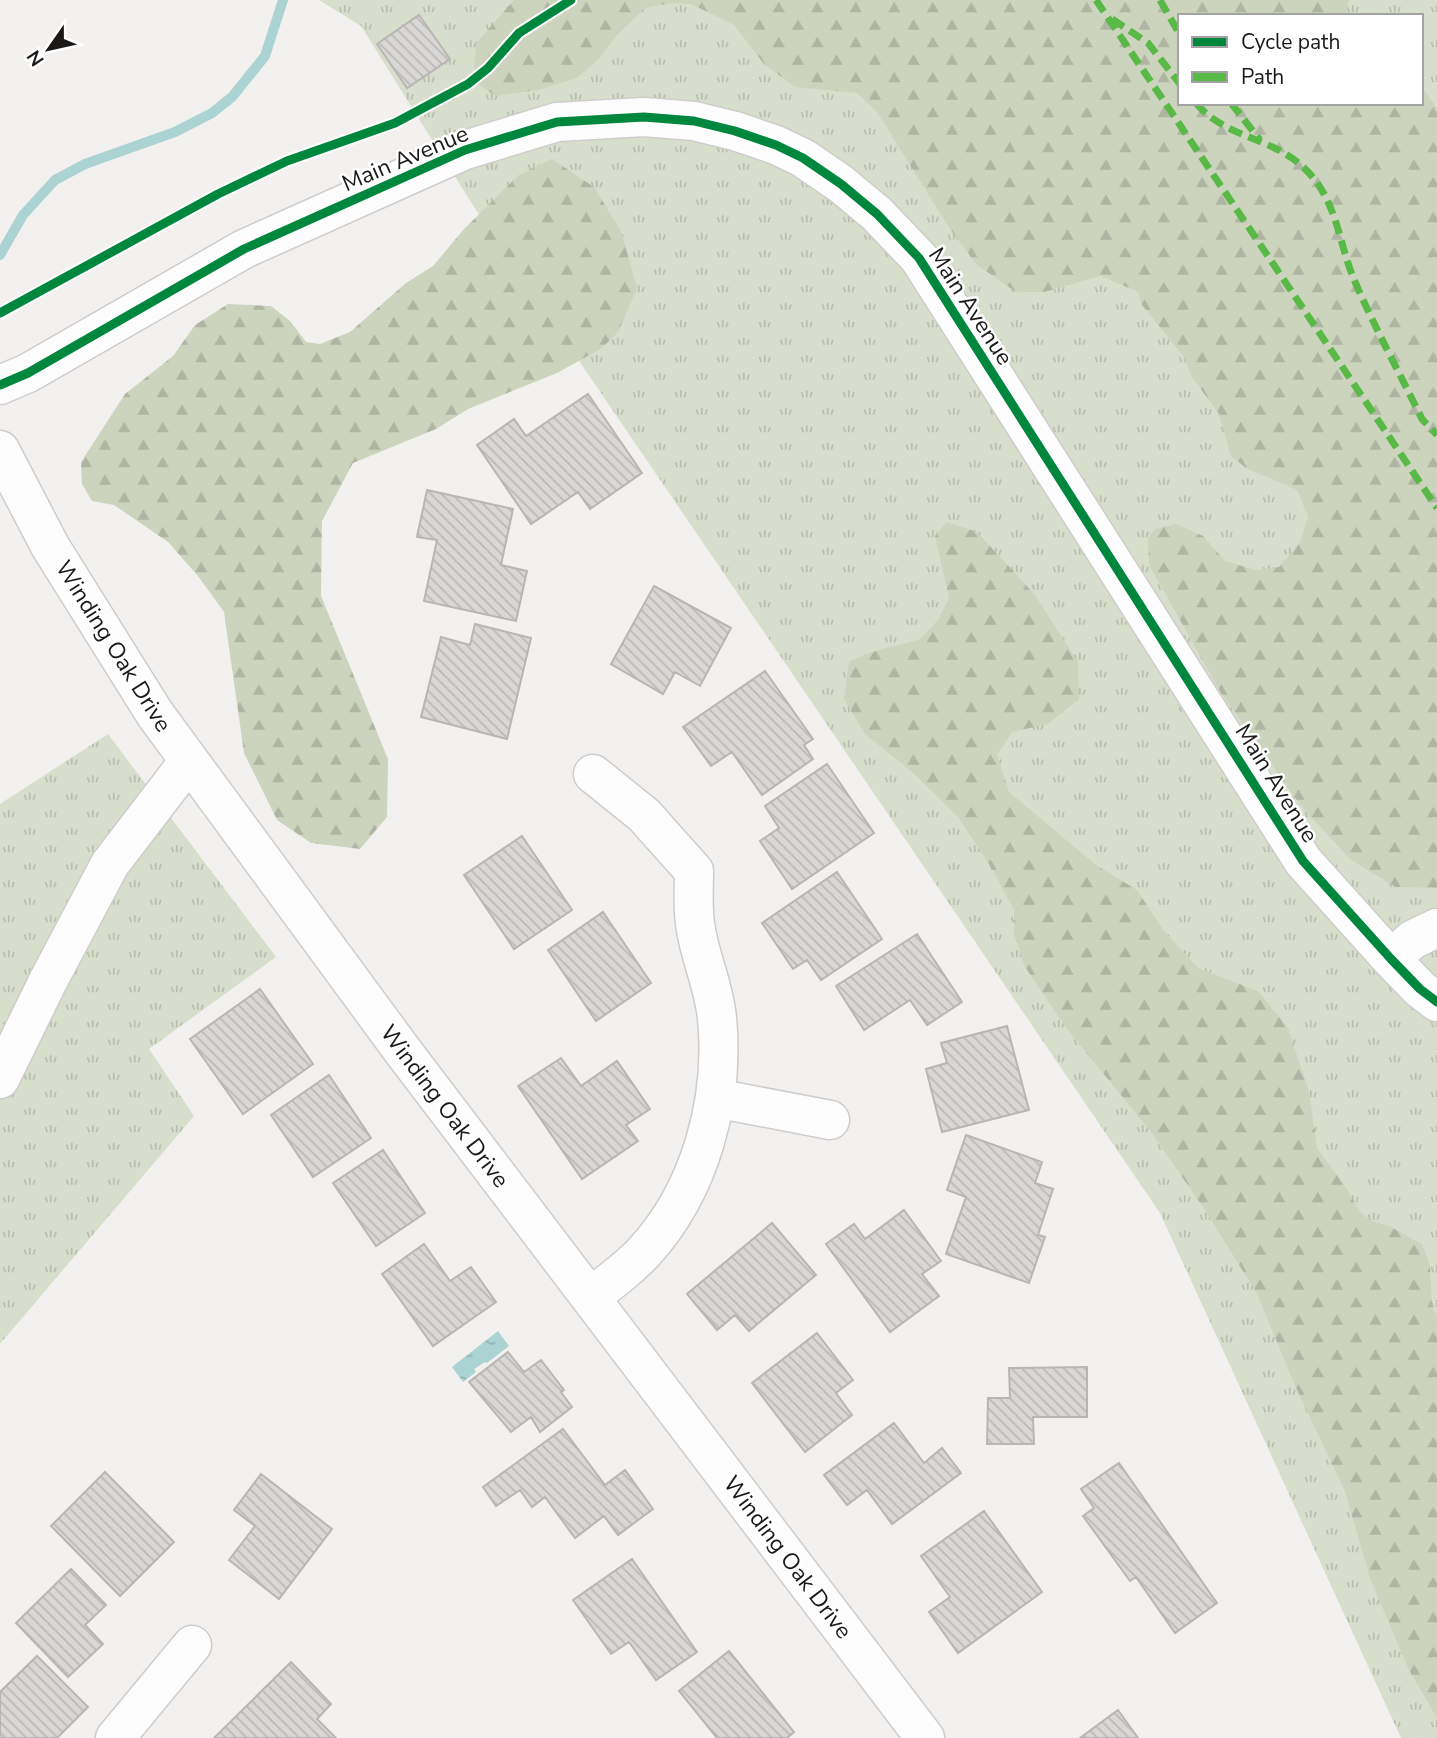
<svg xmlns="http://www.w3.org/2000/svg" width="1437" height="1738" font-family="'Nunito Sans',sans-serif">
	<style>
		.grass { fill: url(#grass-tufts); fill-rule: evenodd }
		.forest { fill: url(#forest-firs) }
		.water { fill: url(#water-ripples) }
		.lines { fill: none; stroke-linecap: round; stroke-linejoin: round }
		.stream { stroke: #abd3d2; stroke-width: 10 }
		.building { fill: url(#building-back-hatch); stroke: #b8b6b5; stroke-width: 2 }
		.minor-casing { stroke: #cfcdcc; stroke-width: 41 }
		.minor { stroke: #fdfdfd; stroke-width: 38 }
		.quiet { stroke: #58b947; stroke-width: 7; stroke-dasharray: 14 7; stroke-linecap: butt }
		.cycleway-casing { stroke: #fff; stroke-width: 13 }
		.cycleway { stroke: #00873e; stroke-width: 9 }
		.labels { text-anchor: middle; stroke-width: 5; stroke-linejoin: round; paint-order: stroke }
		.street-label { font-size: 23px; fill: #1a1918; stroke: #fff }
	</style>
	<defs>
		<pattern id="grass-tufts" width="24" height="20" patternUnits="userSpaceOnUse" patternTransform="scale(1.75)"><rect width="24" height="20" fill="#d8decc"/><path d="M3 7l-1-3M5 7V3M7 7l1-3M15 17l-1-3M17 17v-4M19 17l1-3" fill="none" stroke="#b9beae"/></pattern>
		<pattern id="forest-firs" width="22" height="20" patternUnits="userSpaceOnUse" patternTransform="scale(1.75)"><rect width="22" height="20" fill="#ccd4bd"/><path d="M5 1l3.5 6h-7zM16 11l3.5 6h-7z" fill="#afb5a2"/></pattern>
		<pattern id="water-ripples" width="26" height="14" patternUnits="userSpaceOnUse" patternTransform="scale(1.75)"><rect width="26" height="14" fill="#abd3d2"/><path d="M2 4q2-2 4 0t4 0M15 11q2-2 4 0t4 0" fill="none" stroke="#93b5b4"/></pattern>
		<pattern id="building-back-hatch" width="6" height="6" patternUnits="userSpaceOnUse" patternTransform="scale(1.75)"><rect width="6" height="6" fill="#dad8d7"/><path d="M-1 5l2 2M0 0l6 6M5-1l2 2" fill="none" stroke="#bab9b8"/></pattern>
	</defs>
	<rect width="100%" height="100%" fill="#f3f1ef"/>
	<path class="grass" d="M319 0H1437V1738H1401L1160 1213 474 207 361 26ZM1180 16H1421V103H1180Z
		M108 734 276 957 149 1049 194 1116 0 1344V804Z"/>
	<path class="forest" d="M514 0H1349L1346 16H1180V103H1421V86L1437 108V888L1396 887 1351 860 1300 805 1221 693 1149 565 1148 538 1155 529 1176 524 1203 536 1225 561 1256 570 1279 567 1300 542 1308 517 1297 490 1246 468 1231 456 1219 414 1192 377 1184 357 1142 305 1138 292 1101 276 1044 292H1016L977 265 950 229 877 112 857 93 795 87 764 64 734 25 691 4 672 3 645 8 618 34 599 59 577 78 539 90 496 96 476 83 474 64 477 42Z
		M552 159 594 187 621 231 637 288 618 332 602 348 557 373 468 409 436 429 353 463 322 521 321 596 388 759 387 817 360 849 311 843 277 820 244 753 224 612 198 576 168 542 114 505 92 501 82 484 81 462 125 394 173 356 195 325 228 304 271 306 290 321 306 342 320 344 350 332 406 283 433 266 464 229 519 175Z
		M947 522 977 532 1035 595 1078 662 1079 699 1048 724 1012 732 997 755 1009 792 1096 865 1137 890 1164 931 1198 968 1258 991 1288 1028 1309 1092 1317 1148 1347 1189 1359 1211 1372 1221 1389 1226 1422 1244 1430 1265 1432 1307 1437 1315V1718L1408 1668 1370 1578 1345 1491 1296 1388 1257 1294 1205 1210 1151 1132 1067 1029 1025 967 1014 935V910L992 869 958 817 911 771 865 734 844 699 849 661 881 649 919 640 938 620 949 598 935 536Z"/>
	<path class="water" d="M498 1331 509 1346 487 1363 485 1362 474 1369 476 1372 463 1382 452 1367Z"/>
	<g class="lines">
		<path class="stream" d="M0 255 23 215 55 180 85 164 175 132 212 113 232 97 265 56 283 0"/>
	</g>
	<path class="building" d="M419 15 450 59 407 88 377 44Z
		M588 394 642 473 590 509 578 492 531 524 477 445 514 419 526 436Z
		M427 490 513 509 501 565 527 571 516 621 424 601 437 540 417 537Z
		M654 586 731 628 700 686 675 672 663 694 611 664Z
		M475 624 531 638 507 739 421 717 441 637 470 645Z
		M765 671 813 739 804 745 813 759 762 795 732 752 711 766 683 727Z
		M827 764 874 833 792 889 760 841 779 828 765 806Z
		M522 836 572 910 514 949 464 875Z
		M837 872 882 939 821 980 807 960 793 969 762 923Z
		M603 912 651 983 596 1021 548 950Z
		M917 934 962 1002 927 1025 910 1000 864 1030 836 986Z
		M260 989 313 1064 243 1114 190 1039Z
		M1007 1026 1029 1110 942 1132 926 1069 947 1063 941 1043Z
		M561 1058 581 1086 617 1061 650 1109 626 1125 638 1141 582 1179 518 1086Z
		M329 1075 371 1138 313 1177 271 1115Z
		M966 1135 1042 1162 1035 1183 1053 1189 1038 1235 1045 1237 1029 1283 946 1254 966 1197 947 1190Z
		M383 1150 425 1213 376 1246 333 1183Z
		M904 1210 941 1261 922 1274 939 1296 890 1332 826 1244 854 1224 865 1239Z
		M772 1223 816 1275 749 1331 735 1315 717 1330 687 1294Z
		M424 1244 450 1281 471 1267 496 1302 433 1346 382 1274Z
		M817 1333 853 1380 836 1393 852 1415 805 1452 752 1383Z
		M508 1352 524 1372 541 1360 564 1390 561 1392 572 1407 540 1432 531 1417 511 1432 469 1382Z
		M1087 1367V1417H1033L1034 1444H987L988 1398H1010L1009 1368Z
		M894 1423 924 1463 942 1448 961 1473 892 1524 867 1490 847 1505 824 1475Z
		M563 1429 605 1485 625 1470 653 1509 618 1535 604 1516 575 1538 545 1497 532 1507 520 1490 496 1506 483 1487Z
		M1119 1463 1217 1603 1175 1633 1136 1577 1130 1581 1083 1516 1094 1508 1081 1489Z
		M105 1472 174 1542 120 1596 51 1526Z
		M261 1474 332 1529 279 1599 229 1560 255 1526 234 1510Z
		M984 1511 1042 1592 958 1653 929 1612 950 1597 921 1556Z
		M632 1559 697 1652 656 1680 629 1642 611 1654 573 1600Z
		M71 1569 106 1605 85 1625 103 1644 68 1677 16 1623Z
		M729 1651 794 1732 787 1738H717L679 1691Z
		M37 1656 88 1707 57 1738H0V1692Z
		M291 1662 331 1704 317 1719 336 1738H214Z
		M1118 1710 1138 1738H1080Z"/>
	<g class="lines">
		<g class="minor-casing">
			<path id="minor" d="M0 385 28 373 244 249 465 150 557 122 644 117 694 121 735 131 776 145 803 158 841 184 877 214 919 258 1303 861 1391 959 1420 989 1437 1002
				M0 450 50 546 155 714 402 1050 925 1738
				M1391 959 1412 940 1437 928
				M0 1079 48 981 110 864 189 761
				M715 1098 830 1120
				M590 1297C609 1283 628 1269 644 1252 700 1191 725 1101 717 1018 714 987 701 960 696 930 692 911 694 890 694 871L644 815 593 774
				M115 1738 192 1645"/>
		</g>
		<use href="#minor" class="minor"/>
		<path class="quiet" d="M1096 0 1437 508
			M1160 0 1180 35
			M1112 19 1148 43 1180 84
			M1196 103C1224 137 1269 137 1301 165 1339 199 1337 242 1356 284 1376 330 1400 374 1422 419L1437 435
			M1231 103 1260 140"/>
		<g class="cycleway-casing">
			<path id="cycleway" d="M0 313 218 194 287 161 395 123 468 84 488 68 519 33 571 0
				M0 385 28 373 244 249 465 150 557 122 644 117 694 121 735 131 776 145 803 158 841 184 877 214 919 258 1303 861 1391 959 1420 989 1437 1002"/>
		</g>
		<use href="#cycleway" class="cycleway"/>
	</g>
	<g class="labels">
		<g class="street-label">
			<text transform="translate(405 158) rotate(-23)" y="8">Main Avenue</text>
			<text transform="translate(971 306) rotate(57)" y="8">Main Avenue</text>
			<text transform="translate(114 646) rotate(58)" y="8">Winding Oak Drive</text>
			<text transform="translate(1277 783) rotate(58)" y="8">Main Avenue</text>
			<text transform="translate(445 1106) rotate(53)" y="8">Winding Oak Drive</text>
			<text transform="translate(788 1557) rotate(53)" y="8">Winding Oak Drive</text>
		</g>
	</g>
	<rect x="1178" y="14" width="245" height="91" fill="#ffffff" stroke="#a3a3a3" stroke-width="2"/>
	<rect x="1192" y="37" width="35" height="10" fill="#00873e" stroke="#a3a3a3" stroke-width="2"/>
	<text x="1241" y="49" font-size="21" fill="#1a1918">Cycle path</text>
	<rect x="1192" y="72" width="35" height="10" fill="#58b947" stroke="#a3a3a3" stroke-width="2"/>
	<text x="1241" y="84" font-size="21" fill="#1a1918">Path</text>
	<g transform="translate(49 49) rotate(236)" stroke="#ffffff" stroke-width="5" paint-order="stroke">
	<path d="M0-5L12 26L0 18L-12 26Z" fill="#1a1918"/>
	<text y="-10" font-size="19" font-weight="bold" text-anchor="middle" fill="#1a1918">N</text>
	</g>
</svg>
